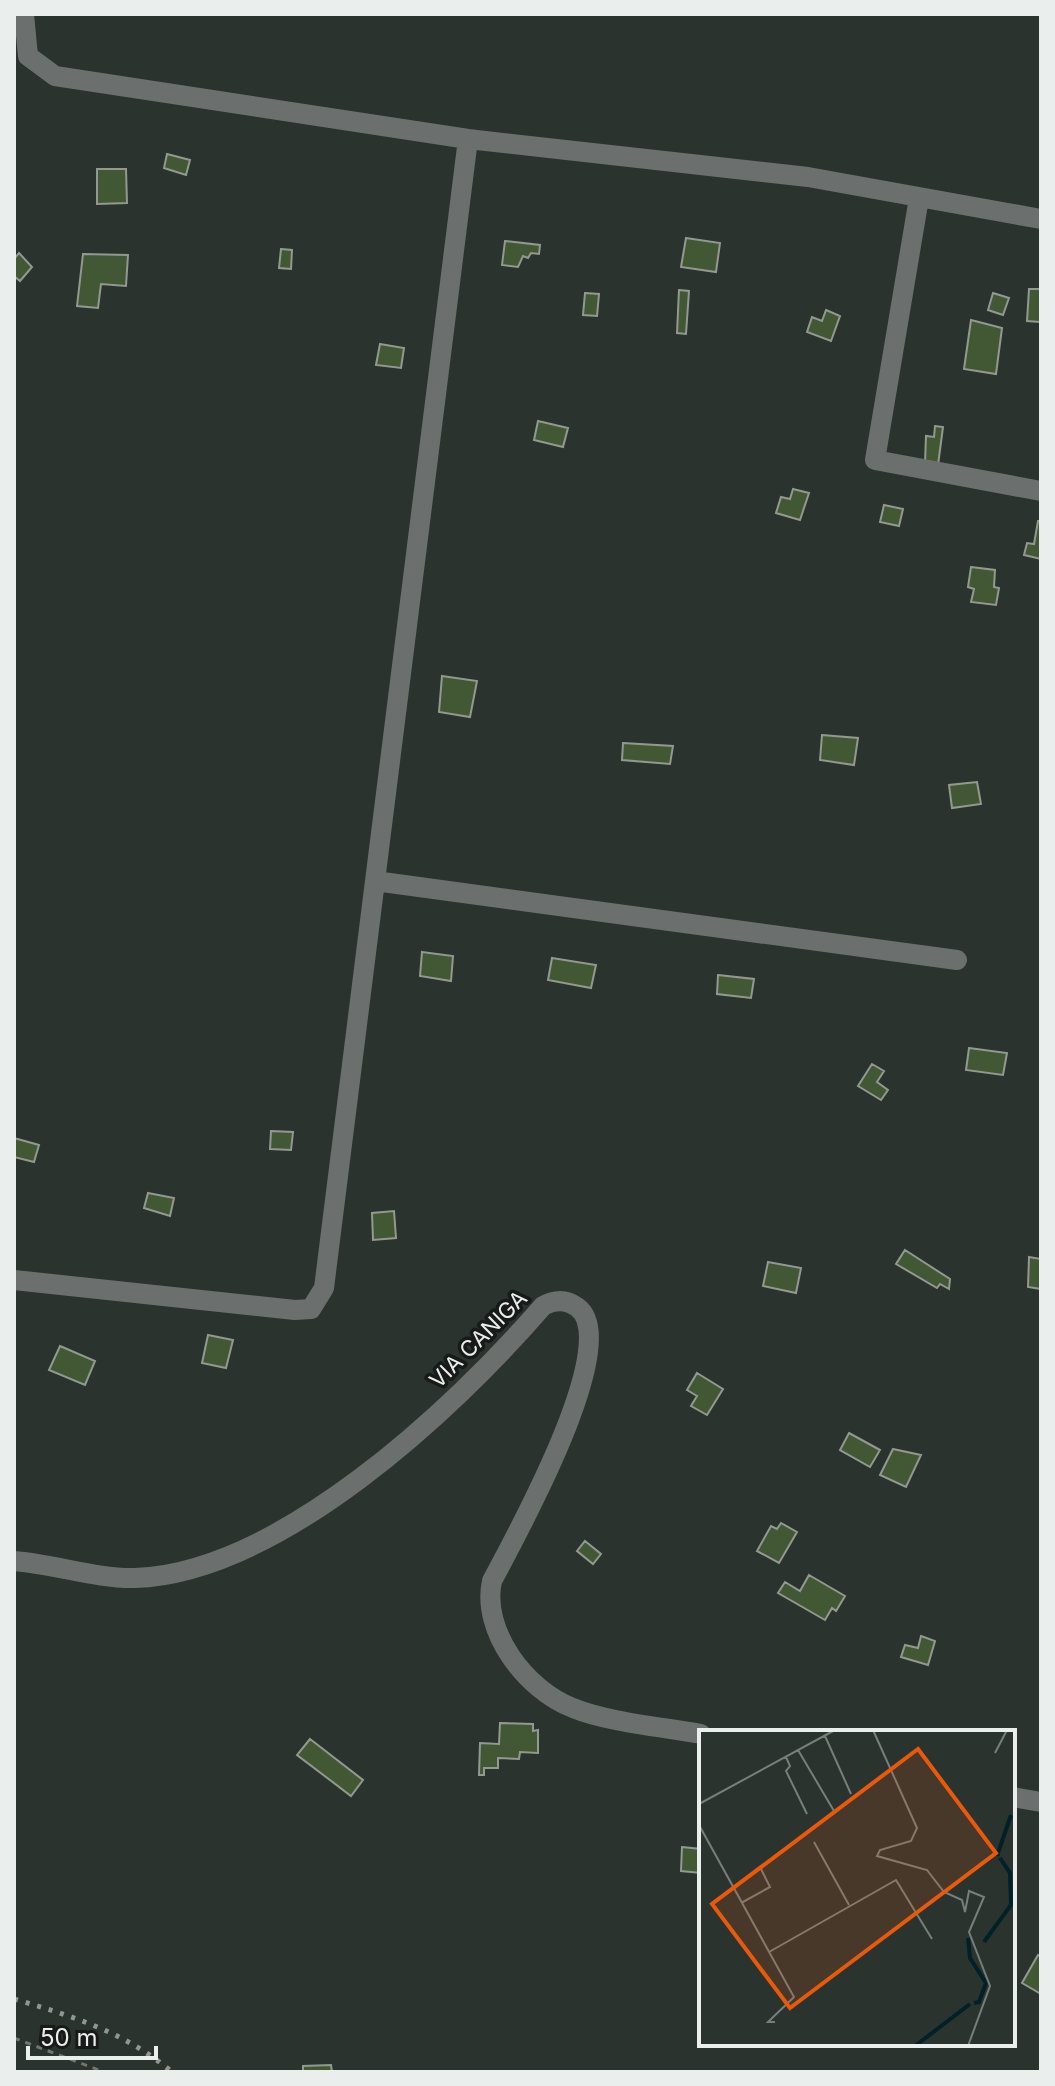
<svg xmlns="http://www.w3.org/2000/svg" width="1055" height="2086" font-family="Inter,sans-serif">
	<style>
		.building { fill: #425834; stroke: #939890; stroke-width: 2 }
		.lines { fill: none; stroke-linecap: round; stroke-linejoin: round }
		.path { stroke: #6f7673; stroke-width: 3; stroke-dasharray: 6 6; stroke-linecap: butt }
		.minor { stroke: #6b706f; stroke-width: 20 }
		.rail { stroke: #8f9693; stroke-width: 5; stroke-dasharray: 4 8; stroke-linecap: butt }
		.labels { text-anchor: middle; stroke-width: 7; stroke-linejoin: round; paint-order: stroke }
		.street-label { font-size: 22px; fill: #eaefed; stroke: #171a18 }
		.inset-river { fill: none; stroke: #022027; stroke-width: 4 }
		.inset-road { fill: none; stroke: #777e7b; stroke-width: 2 }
		.view { fill: #e8590c; fill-opacity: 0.15; stroke: #e8590c; stroke-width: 4 }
		.inset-edge { fill: none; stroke: #eaefed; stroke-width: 4 }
	</style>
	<rect width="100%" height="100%" fill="#2b332f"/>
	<path class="building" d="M167 154 190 160 186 175 164 168Z
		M97 169H126L127 203 97 204Z
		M686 238 720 243 716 272 681 267Z
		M505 241 540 245 539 254 531 253 528 258 523 256 518 267 502 265Z
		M281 249 292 250 291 269 279 268Z
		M19 253 32 267 20 281 14 276V259Z
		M83 254 128 255 126 286 101 284 98 308 77 306Z
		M1029 289H1041L1040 322 1027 321Z
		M679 290 689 291 686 334 677 333Z
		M585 293 599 294 597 316 583 315Z
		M993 293 1009 298 1003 315 988 310Z
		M826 310 840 316 831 341 807 332 812 317 822 321Z
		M971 320 1002 328 996 374 964 369Z
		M380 344 404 348 401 368 376 365Z
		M538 421 568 428 563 447 534 440Z
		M935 426 943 427 938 465 925 463 926 436 934 437Z
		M793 489 809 493 800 520 776 513 781 497 790 499Z
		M884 505 903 509 899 526 880 522Z
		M1038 521H1041V559L1024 555 1027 543 1034 544Z
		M971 567 995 570 994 587 999 588 996 605 971 602 974 589 968 587Z
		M442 676 477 681 470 717 439 712Z
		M822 735 858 738 854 765 820 760Z
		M623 743 673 746 670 764 622 760Z
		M977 782 981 804 952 808 949 785Z
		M422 952 453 956 451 981 420 976Z
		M552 958 596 965 591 988 548 980Z
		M718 975 754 979 751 998 717 994Z
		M969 1048 1007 1053 1003 1075 966 1070Z
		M872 1064 884 1071 877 1082 888 1090 881 1100 858 1086Z
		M271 1131 293 1132 291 1150 270 1149Z
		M14 1138 39 1145 34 1162 14 1157Z
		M148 1193 174 1198 170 1216 144 1208Z
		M394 1211 396 1238 373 1240 372 1213Z
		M905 1250 950 1279 949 1289 940 1284 937 1288 896 1264Z
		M1029 1257 1041 1259V1289L1028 1287Z
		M768 1262 801 1268 796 1293 763 1286Z
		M208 1335 233 1340 226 1368 202 1363Z
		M60 1346 95 1361 85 1385 49 1370Z
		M697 1373 723 1389 707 1415 691 1406 697 1396 687 1390Z
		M849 1433 880 1450 870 1467 840 1450Z
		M893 1449 921 1455 906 1487 880 1475Z
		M781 1523 797 1532 779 1563 757 1551 771 1526 777 1529Z
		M585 1541 601 1554 593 1564 577 1551Z
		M809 1575 845 1596 836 1611 832 1608 825 1620 778 1593 785 1582 800 1591Z
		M921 1636 935 1641 928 1665 901 1657 905 1645 918 1648Z
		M500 1723 533 1724V1731L538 1730V1753L520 1752 519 1759 498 1758V1768H484V1775H479L480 1743 499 1744Z
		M310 1739 363 1780 351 1796 297 1755Z
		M682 1847 701 1849V1873L681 1871Z
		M1038 1955 1041 1957V1994L1022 1983Z
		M331 2065 332 2072H303V2066Z"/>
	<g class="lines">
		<path class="path" d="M14 2038 104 2072"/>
		<path class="minor" d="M24 14 28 56 55 76 468 139 808 177 1041 219
			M919 198 875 460 1041 491
			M375 881 957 960
			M14 1280 295 1310 311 1309 324 1288 468 139
			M14 1561C54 1564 96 1579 135 1578 279 1573 453 1410 543 1306 554 1300 566 1299 577 1307 625 1341 514 1539 492 1581 481 1631 526 1690 573 1708 607 1722 663 1727 701 1734
			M1013 1797 1041 1802"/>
		<path class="rail" d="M14 1999C72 2016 125 2032 172 2072"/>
	</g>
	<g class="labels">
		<g class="street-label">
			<text transform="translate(478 1339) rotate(-45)" y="8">VIA CANIGA</text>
		</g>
	</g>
	<g transform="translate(699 1730)">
		<rect width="316" height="316" fill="#2b332f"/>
		<path class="inset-river" d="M298 126 312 85M269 208 271 228 287 253 280 272 275 273M285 212 312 175 311 143 301 128M216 316 271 274"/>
		<path class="inset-road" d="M174 0 218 98 212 111 181 120 178 126 228 140 245 162 263 170 266 182 270 161 285 167 270 202 291 256 269 316M126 6 152 64M99 20 135 81M296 23 308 0M87 27 91 36 87 41 108 84M0 74 136 0M0 95 95 267 69 292H76M115 112 150 175M42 173 71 157 61 137M70 222 197 150 233 209"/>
		<path class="view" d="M219 19 297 123 91 278 13 174Z"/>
		<rect width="316" height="316" class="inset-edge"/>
	</g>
	<rect width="1055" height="2086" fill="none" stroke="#eaefed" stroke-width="32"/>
	<path d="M28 2046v12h128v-12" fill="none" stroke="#eaefed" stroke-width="4"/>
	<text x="40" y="2046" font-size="24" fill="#eaefed" stroke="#171a18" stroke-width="6" paint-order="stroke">50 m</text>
</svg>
